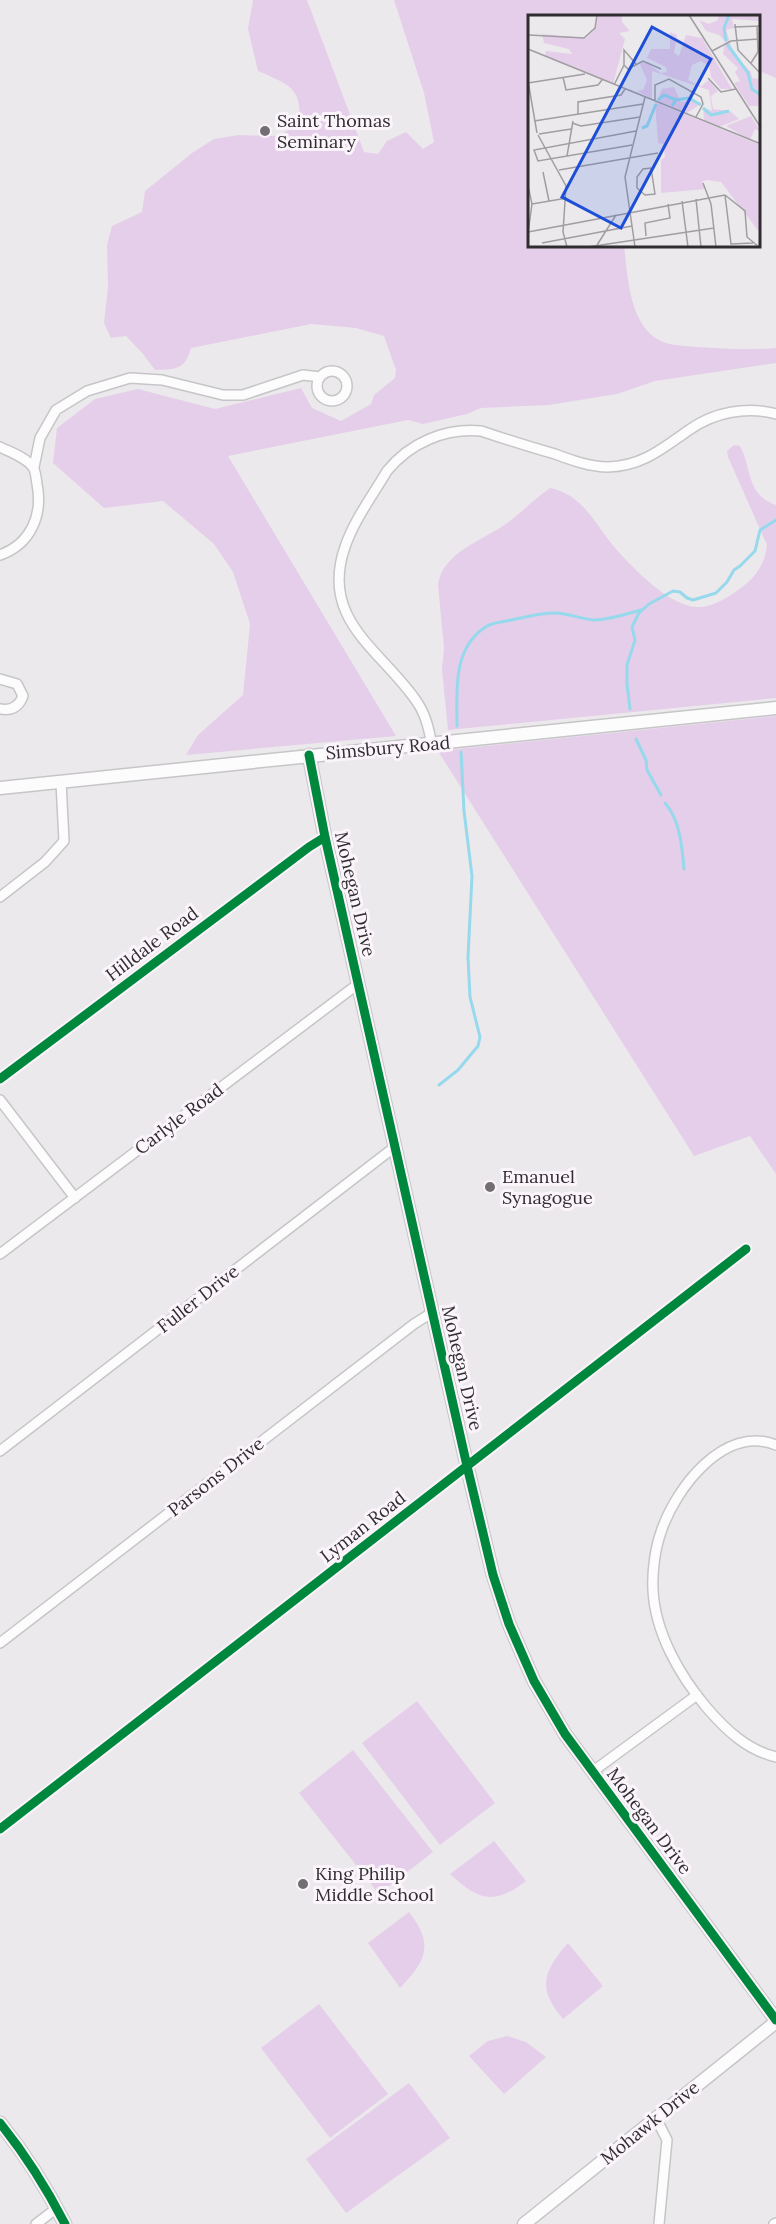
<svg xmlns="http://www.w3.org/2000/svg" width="776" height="2224" font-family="Lora,serif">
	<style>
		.green { fill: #e5cee9 }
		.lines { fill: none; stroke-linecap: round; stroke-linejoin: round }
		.stream { stroke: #96d9ec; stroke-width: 3 }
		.street-casing { stroke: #c6c5c7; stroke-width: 12 }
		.secondary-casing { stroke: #c6c5c7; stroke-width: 15 }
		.street { stroke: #fcfcfc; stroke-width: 9 }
		.secondary { stroke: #fcfcfc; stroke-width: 12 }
		.cycleway-casing { stroke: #fbf5fb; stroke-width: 13 }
		.cycleway { stroke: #00873e; stroke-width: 9 }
		.poi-dot { fill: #716f72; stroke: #fbf5fb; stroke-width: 2 }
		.labels { text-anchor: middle; stroke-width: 6; stroke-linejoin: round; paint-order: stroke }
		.poi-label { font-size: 18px; fill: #2f2d2f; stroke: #fbf5fb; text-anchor: start }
		.street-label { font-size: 18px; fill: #2f2d2f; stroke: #fbf5fb }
		.inset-river { fill: none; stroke: #96d9ec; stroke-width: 3 }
		.inset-road { fill: none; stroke: #a09ea1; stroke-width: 1.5 }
		.view { fill: #1d4ed8; fill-opacity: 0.15; stroke: #1d4ed8; stroke-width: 3 }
		.inset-edge { fill: none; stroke: #2f2d2f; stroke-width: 3 }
	</style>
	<rect width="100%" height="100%" fill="#ece9ed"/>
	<path class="green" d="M253 0H307L364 152 378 154 387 141 406 132 423 149 434 142 424 93 394 0H776V78L760 71V16H530V246H624C628 277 629 331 666 343 676 346 687 346 698 347 726 349 747 350 776 348V363L655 381 617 394 549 405 481 408 467 414 423 424 408 420 228 456 396 736 186 755 198 735 243 695 250 624 233 572 214 544 163 501 104 508 53 463 57 428 95 399 138 389 215 409 301 388 312 408 341 421 371 404 374 395 395 378 396 370 384 336 356 328 311 324 191 348C185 370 176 369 155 370L143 354 126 336 111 338 104 323 108 287 107 245 112 226 142 212 145 191 192 153 214 139 239 135 279 136 299 123C303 87 287 84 258 71L248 29Z
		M734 445 740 446C752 468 746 495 776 505V698L448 730 442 669 444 648 438 585C442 553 483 540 506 524 521 513 534 499 550 488 583 494 596 526 616 549 634 569 669 606 697 607 709 608 721 601 731 595 751 582 764 570 767 545L728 457 727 451Z
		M776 716V1174L750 1136 694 1156 438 751Z
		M417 1701 495 1803 440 1845 362 1743Z
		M353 1750 433 1852 379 1894 299 1793Z
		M494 1841 526 1881C494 1906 478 1900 450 1874Z
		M409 1912C434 1944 427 1960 400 1988L368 1943Z
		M568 1943 603 1986 563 2019C537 1988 543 1972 568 1943Z
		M319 2004 388 2094 330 2138 261 2048Z
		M507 2036 526 2042 546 2057 504 2094 469 2056 488 2041Z
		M409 2083 450 2138 346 2213 306 2159Z"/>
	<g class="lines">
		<path class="stream" d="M630 709 627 684V665L635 640 632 627 639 613 649 604 673 591 680 592 687 598 693 600 716 593 727 582 734 570 740 566 755 551 760 530 776 520
			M457 726C457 693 452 650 484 628 490 623 498 623 506 621 522 618 538 613 555 613 569 613 583 620 596 620 612 619 626 614 641 610
			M636 739 646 760 647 770 661 795
			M665 803C680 820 682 846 684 869
			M439 1085 458 1070 478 1046 480 1037 470 997 468 957 472 876 464 811 461 752"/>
		<g class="street-casing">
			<path id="street" d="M317 386a15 15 0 1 1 30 0a15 15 0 1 1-30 0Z
				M0 447C10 452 25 457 32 466 36 470 36 478 37 484 43 515 31 544 0 555
				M34 467 40 438 56 410 87 391 130 378 162 380 223 395H243L303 375 320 377
				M0 679 17 684 23 696C19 707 11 711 0 709
				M432 745C429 730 426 715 417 702 383 651 319 621 345 547 354 520 373 495 387 471 410 443 444 428 481 431 505 439 530 447 555 454 571 460 590 467 608 467 643 466 663 448 689 430 714 412 747 406 776 414
				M0 897 45 862 64 841 61 782
				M0 1079 309 847 325 837
				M0 1100 75 1198
				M0 1254 358 984
				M776 1445C724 1424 675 1489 661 1532 655 1549 652 1572 653 1590 655 1633 680 1676 707 1708 726 1730 747 1750 776 1757
				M0 1451 396 1146
				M0 1643 414 1324 433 1312
				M592 1772 697 1695
				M0 1829 746 1249
				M656 2118 667 2140 659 2224
				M36 2224 57 2208
				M774 2224 776 2223"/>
		</g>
		<g class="secondary-casing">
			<path id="secondary" d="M309 755 325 837 467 1466 493 1575 509 1624 534 1681 565 1734 776 2020
				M0 788 776 708
				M0 2123C25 2154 47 2189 65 2224
				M524 2224 776 2022"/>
		</g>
		<use href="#street" class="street"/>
		<use href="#secondary" class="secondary"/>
		<g class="cycleway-casing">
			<path id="cycleway" d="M309 755 325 837 467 1466 493 1575 509 1624 534 1681 565 1734 776 2020
				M0 1079 309 847 325 837
				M0 1829 746 1249
				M0 2123C25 2154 47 2189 65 2224"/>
		</g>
		<use href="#cycleway" class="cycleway"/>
	</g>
	<g class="poi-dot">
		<circle cx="265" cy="131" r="6"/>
		<circle cx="490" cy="1187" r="6"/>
		<circle cx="303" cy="1884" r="6"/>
	</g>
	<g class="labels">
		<g class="poi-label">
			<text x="277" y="127">Saint Thomas<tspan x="277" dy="21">Seminary</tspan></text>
			<text x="502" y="1183">Emanuel<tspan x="502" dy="21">Synagogue</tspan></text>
			<text x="315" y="1880">King Philip<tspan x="315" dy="21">Middle School</tspan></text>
		</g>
		<g class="street-label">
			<text transform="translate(388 748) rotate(-5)" y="6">Simsbury Road</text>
			<text transform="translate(355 894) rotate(77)" y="6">Mohegan Drive</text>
			<text transform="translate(152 944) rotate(-37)" y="6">Hilldale Road</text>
			<text transform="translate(179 1119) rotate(-37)" y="6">Carlyle Road</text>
			<text transform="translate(198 1299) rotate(-38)" y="6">Fuller Drive</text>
			<text transform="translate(462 1368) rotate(77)" y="6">Mohegan Drive</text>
			<text transform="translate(216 1477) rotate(-38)" y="6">Parsons Drive</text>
			<text transform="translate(363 1527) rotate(-38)" y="6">Lyman Road</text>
			<text transform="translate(649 1821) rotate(53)" y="6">Mohegan Drive</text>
			<text transform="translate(650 2123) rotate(-39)" y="6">Mohawk Drive</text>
		</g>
	</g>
	<g transform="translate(528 15)">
		<rect width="232" height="232" fill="#ece9ed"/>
		<path d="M70 0H94V7L102 16 91 18 97 24 85 69 17 41 18 36 44 39 41 34 16 28 14 19 58 23 67 14ZM191 0H232V6L204 4 206 13 198 15 206 40 223 57 224 63 232 64 233 89 229 91H221L206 68 212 66 207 57 210 53 195 39 197 26 191 20 178 16 171 5 181 9 190 5ZM142 17 149 20 146 38 151 41 158 20 174 23 204 74H193L183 62 181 51 173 46 164 50 160 65 173 71 181 65 190 76 183 81 185 94 202 96 211 104 191 112 176 105 175 92 184 96 181 75 124 56V84L109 76 115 75 119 65 111 47 119 48 133 58 139 57 138 52 119 43 123 34H142ZM146 72 153 87 160 86 162 76V82L173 89 159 98 129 86 134 74ZM127 87 232 130V218L193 167 178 165 174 167 177 174 133 178V145L137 142 135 129 130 128ZM223 101 232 116 227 114 222 125 198 111Z" fill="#e5cee9"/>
		<path class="inset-river" d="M198 26 196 13 201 0M199 29 220 58 224 74 233 80M130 85 136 80 148 85M144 91 148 85 161 83 173 90M175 93 183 100 201 96M114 113 119 111 128 89"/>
		<path class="inset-road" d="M161 0 233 113M207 9 210 35 233 59M206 12 233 11M1 20 56 23 67 13 69 0M0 34 233 129M184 36 203 26 230 24M223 48 230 37 229 11M108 49 96 35V50L100 54 115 46 133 54M35 62 38 75 70 70 74 65M180 63 193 77 208 74M0 66 9 118M0 68 57 59M86 70 96 50M127 86V70L141 64 173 82 175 89 168 102M50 99V87L93 80 97 74M6 106 115 89M44 108 53 111 112 102M11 119 43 114M10 120 38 171 35 217 39 232M104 130 10 146 6 135 108 116M39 141 45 106M123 153 127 179 117 180 109 173V162L115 154ZM31 155 130 138M15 157 21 186M175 168 183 189 188 232M0 171 4 189 0 218M197 180 203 229 225 228M197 180 217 196 219 222 231 232M168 184 173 232M154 186 160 232M4 189 39 183M0 217 197 180M118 221 117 208 142 203 140 189M14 228 104 211M69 230 88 200M60 232 186 213M107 232 97 162 117 82"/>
		<path class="view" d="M124 12 183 44 93 213 34 182Z"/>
		<rect width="232" height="232" class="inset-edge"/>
	</g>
</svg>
